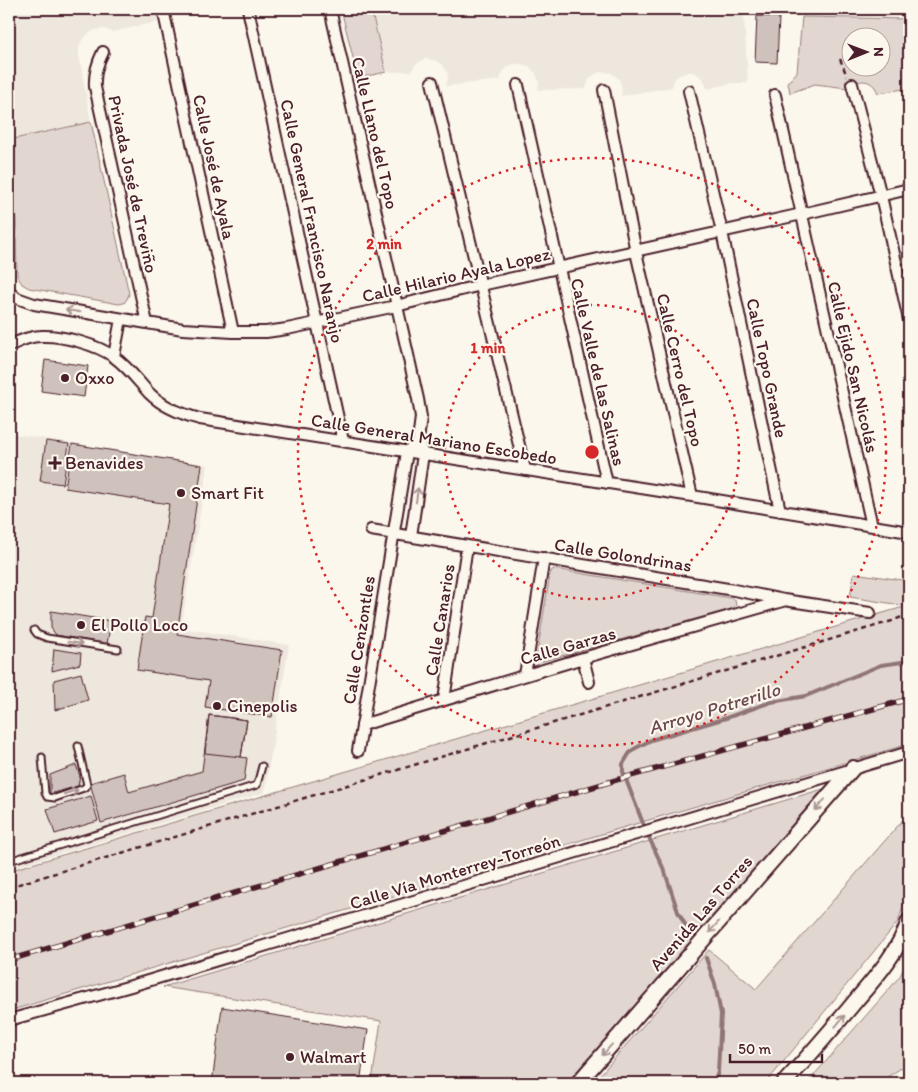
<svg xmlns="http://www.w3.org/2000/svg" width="918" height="1092" font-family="Itim,sans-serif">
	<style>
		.built { fill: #eee7de }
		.green { fill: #e2d7d0; stroke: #967b7e; fill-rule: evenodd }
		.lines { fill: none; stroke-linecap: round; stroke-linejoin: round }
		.stream { stroke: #907477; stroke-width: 4 }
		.building { fill: #cfc2bc; stroke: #4a1f2b }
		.lane-casing { stroke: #4a1f2b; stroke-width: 9 }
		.street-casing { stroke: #4a1f2b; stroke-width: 14 }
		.secondary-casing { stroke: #4a1f2b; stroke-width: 18 }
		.path { stroke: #4a1f2b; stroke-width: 2.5; stroke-dasharray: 5 4; stroke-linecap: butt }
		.lane { stroke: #fbf7ec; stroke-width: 5 }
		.street { stroke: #fbf7ec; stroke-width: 10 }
		.secondary { stroke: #fbf7ec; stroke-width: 14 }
		.rail-casing { stroke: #4a1f2b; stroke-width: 5.5 }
		.rail { stroke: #fbf7ec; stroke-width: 4; stroke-dasharray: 11; stroke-linecap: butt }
		.oneway { stroke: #ab9695 }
		.ring { fill: none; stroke: #d62828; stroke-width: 2.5; stroke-dasharray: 2.5 5 }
		.poi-dot { fill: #4a1f2b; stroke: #fbf7ec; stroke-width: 2 }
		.labels { text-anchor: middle; stroke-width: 4.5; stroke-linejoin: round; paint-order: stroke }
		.street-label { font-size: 18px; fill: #4a1f2b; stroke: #fbf7ec }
		.poi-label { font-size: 18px; fill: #4a1f2b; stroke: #fbf7ec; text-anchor: start }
		.water-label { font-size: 19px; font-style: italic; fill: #6d4a51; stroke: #fbf7ec }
		.centre { fill: #d62828; stroke: #fbf7ec; stroke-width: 2.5 }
		.ring-label { font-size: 15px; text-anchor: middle; font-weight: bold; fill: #d62828; stroke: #fbf7ec; stroke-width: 4.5; stroke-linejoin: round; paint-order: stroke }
	</style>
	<rect width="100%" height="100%" fill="#fbf7ec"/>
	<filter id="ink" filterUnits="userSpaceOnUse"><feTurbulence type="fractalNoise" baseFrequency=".02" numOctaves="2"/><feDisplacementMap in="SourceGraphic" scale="10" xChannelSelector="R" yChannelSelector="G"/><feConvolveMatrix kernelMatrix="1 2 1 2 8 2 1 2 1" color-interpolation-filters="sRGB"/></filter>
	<g filter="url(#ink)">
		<path class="built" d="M15 9H155L158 22 112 32 104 29 95 30 88 34 83 39 79 46V55L91 122 14 139Z
			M371 9H585L744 15 748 83H733L707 89 705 82 699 75 693 72H688L678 76 675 79 672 87 621 96 622 88 619 79 611 73 603 72 597 73 591 77 588 82 586 89 538 90 539 82 536 74 529 66 520 64H514L508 67 503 72 500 80 446 86 448 77 447 72 442 64 434 60 425 59 419 62 415 65 411 71 386 72Z
			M9 433 208 465 181 628 289 645 265 791 263 793 9 869V700L11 694V641L9 638Z"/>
		<path class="green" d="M341 9H371L386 72 358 78Z
			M802 17 909 19V89H904L878 93C872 78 859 78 847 88L815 84 790 93 789 87 787 82 791 79 797 72ZM850 38H880V68H850Z
			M91 122 129 294 127 299 124 303 119 304 29 288 22 284 17 276 14 139Z
			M554 569 731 598 735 600 736 605 733 608 728 610 540 662 537 658V654L550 574 552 570Z
			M854 573 909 581V744L652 819 12 1010 9 1009V923L14 920 15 869 907 606 850 597Z
			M823 789 567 1083H389L372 1081 381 1021 163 987Z
			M909 813V888L898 922 766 1083H593L709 950 756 989Z
			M909 957V1063L878 1083H807L891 987 900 976Z"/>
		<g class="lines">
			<path class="stream" d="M691 935 678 912 665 872 646 831 623 772V764L629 754 634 749 651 740 726 718 771 702 806 696 881 665 909 661
				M706 958 715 984 721 1014 718 1072 714 1083"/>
		</g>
		<path class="building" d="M811 9H909V15L811 12Z
			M757 16 779 17 777 63 755 62Z
			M45 360 88 366 84 397 41 391Z
			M46 441 69 444 63 484 40 481Z
			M72 444 202 465 177 634 282 650 272 717 205 707 209 681 137 670 145 617 152 618 169 504 65 488Z
			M51 611 111 621 107 644 56 635 51 628Z
			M54 649 81 653 80 664 52 671Z
			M81 673 88 700 55 710 54 680Z
			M209 715 247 720 241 757 247 758 244 781 101 823 90 783 124 773 129 792 202 771Z
			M209 715 247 720 241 757 205 753Z
			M76 765 80 776 78 786 50 794V775Z
			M91 796 98 821 55 834 47 809Z
			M222 1007 368 1030 360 1083H212Z"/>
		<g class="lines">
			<g class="lane-casing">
				<path id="lane" d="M34 630 37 634 47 638 118 649
					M42 757 45 793 47 797 55 798 84 788 87 785 78 746
					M9 861 257 785 262 766"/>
			</g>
			<g class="street-casing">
				<path id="street" d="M163 9 233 332
					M248 9 343 441
					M330 9 418 399 421 417 418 441 423 454 411 536
					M103 52C97 64 94 74 95 87L147 323
					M432 82 525 470
					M852 84 881 196 909 320
					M518 85 607 483
					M604 90 636 252 692 496
					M689 91 722 232 780 511
					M775 95 872 526
					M9 291 17 298 34 304 183 329 233 332H266L287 329 396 306 481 285 802 214 909 189
					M9 346C19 341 30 336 41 336 62 335 98 345 114 357 128 367 138 381 149 393 163 407 181 414 200 419L692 496 909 532
					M114 356 121 319
					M371 530 734 590 784 600 870 613
					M583 658 589 682
					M525 675 544 558
					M444 700 467 546
					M362 725 583 658 783 601
					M358 751 407 452 412 447
					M9 1020 131 986 909 752"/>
			</g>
			<g class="secondary-casing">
				<path id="secondary" d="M578 1083 853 768
					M784 1083C810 1055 834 1027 858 998 878 975 899 950 909 921"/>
			</g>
			<path class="path" d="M840 59 847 76
				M9 887 892 621 909 614"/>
			<use href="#lane" class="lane"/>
			<use href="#street" class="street"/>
			<use href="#secondary" class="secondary"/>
			<g class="rail-casing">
				<path id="rail" d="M9 960 616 780 909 699"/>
			</g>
			<use href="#rail" class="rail"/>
		</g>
		<defs><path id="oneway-shaft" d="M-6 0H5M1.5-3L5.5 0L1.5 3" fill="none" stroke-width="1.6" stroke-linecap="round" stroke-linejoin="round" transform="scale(1.25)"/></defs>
		<g class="oneway">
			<use href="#oneway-shaft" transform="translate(73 311) rotate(-170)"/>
			<use href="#oneway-shaft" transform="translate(417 495) rotate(-82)"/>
			<use href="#oneway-shaft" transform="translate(75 643) rotate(9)"/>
			<use href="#oneway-shaft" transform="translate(71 792) rotate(-18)"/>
			<use href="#oneway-shaft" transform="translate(820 805) rotate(131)"/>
			<use href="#oneway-shaft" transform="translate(714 927) rotate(131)"/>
			<use href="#oneway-shaft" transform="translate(840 1021) rotate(-51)"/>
			<use href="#oneway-shaft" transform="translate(607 1050) rotate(131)"/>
		</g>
	</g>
	<g class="ring">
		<circle cx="592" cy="452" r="147"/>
		<circle cx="592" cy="452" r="294"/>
	</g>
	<g class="poi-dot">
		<circle cx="65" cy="378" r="5"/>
		<path d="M52.5 455.5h5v5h5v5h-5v5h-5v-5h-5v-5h5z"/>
		<circle cx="181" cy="493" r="5"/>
		<circle cx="81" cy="625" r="5"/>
		<circle cx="217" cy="706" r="5"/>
		<circle cx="290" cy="1057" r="5"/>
	</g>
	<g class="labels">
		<g class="street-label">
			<text transform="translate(375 133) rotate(77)" y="6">Calle Llano del Topo</text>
			<text transform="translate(214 167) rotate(78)" y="6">Calle José de Ayala</text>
			<text transform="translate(133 184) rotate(78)" y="6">Privada José de Treviño</text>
			<text transform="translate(312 221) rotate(78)" y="6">Calle General Francisco Naranjo</text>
			<text transform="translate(456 275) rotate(-13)" y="6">Calle Hilario Ayala Lopez</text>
			<text transform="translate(853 367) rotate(77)" y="6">Calle Ejido San Nicolás</text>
			<text transform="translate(767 368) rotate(78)" y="6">Calle Topo Grande</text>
			<text transform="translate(680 370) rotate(77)" y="6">Calle Cerro del Topo</text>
			<text transform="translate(598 372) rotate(77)" y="6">Calle Valle de las Salinas</text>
			<text transform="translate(434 439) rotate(9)" y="6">Calle General Mariano Escobedo</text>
			<text transform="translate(623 555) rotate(9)" y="6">Calle Golondrinas</text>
			<text transform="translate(440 620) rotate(-81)" y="6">Calle Canarios</text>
			<text transform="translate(359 640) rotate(-81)" y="6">Calle Cenzontles</text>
			<text transform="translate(568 646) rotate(-16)" y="6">Calle Garzas</text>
			<text transform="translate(455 872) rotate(-17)" y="6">Calle Vía Monterrey-Torreón</text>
			<text transform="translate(701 913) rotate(-49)" y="6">Avenida Las Torres</text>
		</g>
		<g class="poi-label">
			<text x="75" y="384">Oxxo</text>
			<text x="65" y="469">Benavides</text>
			<text x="191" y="499">Smart Fit</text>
			<text x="91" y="631">El Pollo Loco</text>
			<text x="227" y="712">Cinepolis</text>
			<text x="300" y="1063">Walmart</text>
		</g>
		<g class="water-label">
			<text transform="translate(714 708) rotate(-17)" y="7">Arroyo Potrerillo</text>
		</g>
	</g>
	<circle cx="592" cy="452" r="8" class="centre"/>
	<g class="ring-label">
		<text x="384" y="249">2 min</text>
		<text x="488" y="353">1 min</text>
	</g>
	<rect width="918" height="1092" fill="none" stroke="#fbf7ec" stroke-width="30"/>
	<rect x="15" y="15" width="888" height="1062" fill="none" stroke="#4a1f2b" stroke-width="2" filter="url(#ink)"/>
	<g transform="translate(866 52) rotate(89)"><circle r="24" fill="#fbf7ec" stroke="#b4a19f"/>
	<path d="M0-4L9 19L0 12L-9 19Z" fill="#4a1f2b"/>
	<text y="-8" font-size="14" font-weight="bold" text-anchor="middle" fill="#4a1f2b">N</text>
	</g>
	<path d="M730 1054v8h92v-8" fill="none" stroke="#4a1f2b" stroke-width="2.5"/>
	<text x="738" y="1054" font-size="15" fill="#4a1f2b" stroke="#fbf7ec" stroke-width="4" paint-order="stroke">50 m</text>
</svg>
